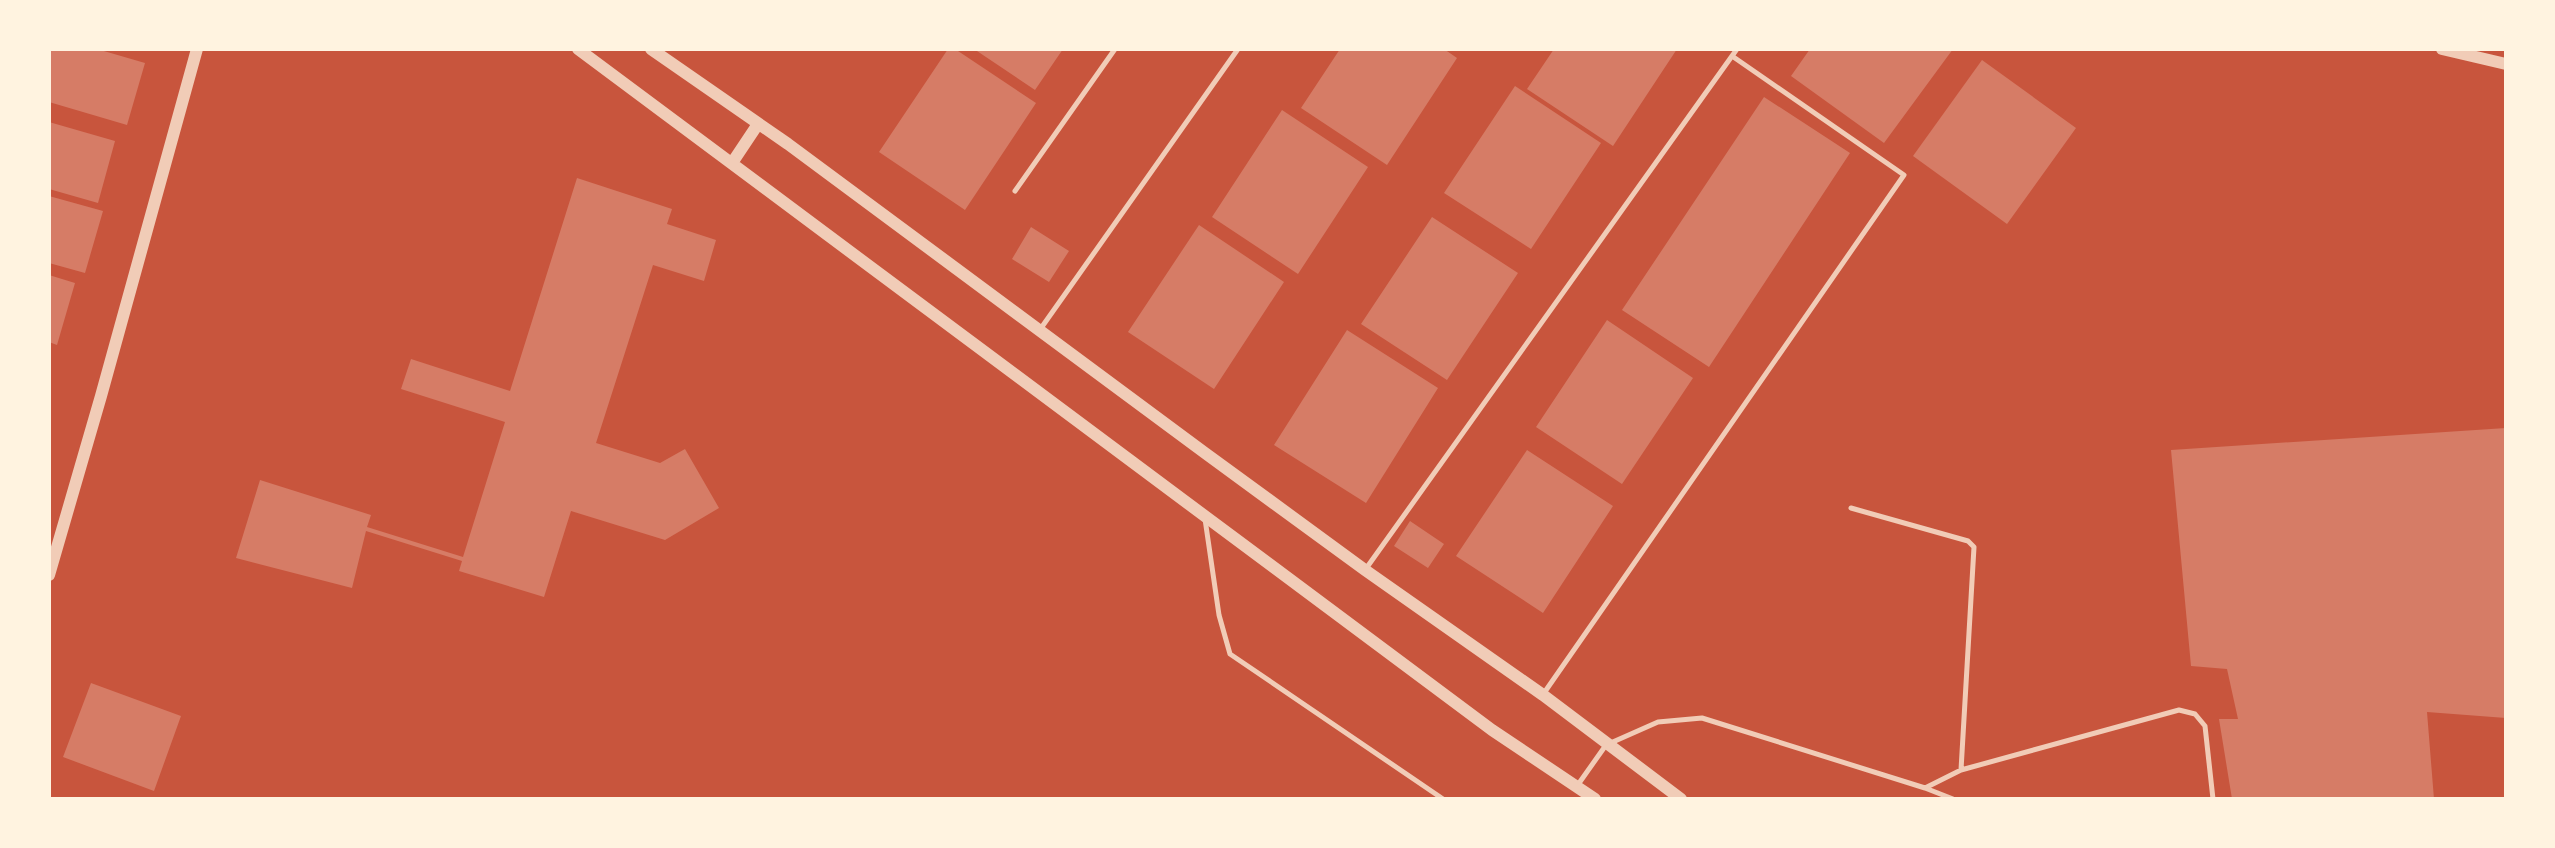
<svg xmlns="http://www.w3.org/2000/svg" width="2555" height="848" font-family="'PT Sans Narrow',sans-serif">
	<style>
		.building { fill: #d67c66 }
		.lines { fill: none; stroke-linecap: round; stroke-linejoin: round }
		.service { stroke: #f1ccb7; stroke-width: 5 }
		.tertiary { stroke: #f1ccb7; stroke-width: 12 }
	</style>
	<rect width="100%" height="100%" fill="#c8553d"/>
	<path class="building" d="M49 49H97L145 63 127 125 49 102Z
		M948 49H955L1036 103 965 210 879 152Z
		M974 49H1063L1035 90Z
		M1340 49H1444L1457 58 1387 165 1301 108Z
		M1554 49H1677L1613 146 1527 89Z
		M1810 49H1953L1884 143 1791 76Z
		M1982 60 2076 128 2007 224 1913 156Z
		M1515 86 1601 143 1531 249 1444 193Z
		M1764 97 1850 153 1709 367 1622 310Z
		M1282 110 1368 167 1298 274 1212 217Z
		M49 122 115 141 98 203 49 189Z
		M577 178 672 209 667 224 716 240 704 281 653 265 596 443 660 463 685 449 719 508 665 540 571 511 544 597 459 571 462 561 366 531 352 588 236 558 260 480 371 515 367 527 463 557 505 422 401 389 411 359 510 391Z
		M49 196 103 211 85 273 49 263Z
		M1432 217 1518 273 1447 380 1361 324Z
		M1199 225 1284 282 1214 389 1128 332Z
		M1031 227 1069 251 1049 282 1012 259Z
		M49 275 75 283 57 345 49 342Z
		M1607 320 1693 378 1622 484 1536 427Z
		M1347 330 1438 388 1366 503 1274 445Z
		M2506 428V718L2427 712 2434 799H2232L2219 719H2238L2227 669 2191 666 2171 450Z
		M1527 450 1613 506 1543 613 1456 556Z
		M1410 521 1444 544 1428 568 1394 546Z
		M91 683 181 716 154 791 63 757Z"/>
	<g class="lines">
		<path class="service" d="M1015 191 1115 49
			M1039 331 1238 49
			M1851 508 1968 541 1974 547 1961 770
			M1205 519 1219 615 1230 654 1443 799
			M1365 570 1737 49
			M1544 693 1904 175 1732 56
			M1577 786 1606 745 1658 722 1702 718 1925 788 1953 799
			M1925 788 1961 770 2179 710 2195 714 2205 726 2213 799"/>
		<path class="tertiary" d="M578 49 1492 730 1595 799
			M651 49 788 144 1205 453 1365 570 1543 695 1681 799
			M2442 49 2506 64
			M732 163 758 124
			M49 575 101 396 197 49"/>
	</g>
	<rect width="2555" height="848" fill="none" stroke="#fff3e0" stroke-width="102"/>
</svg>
